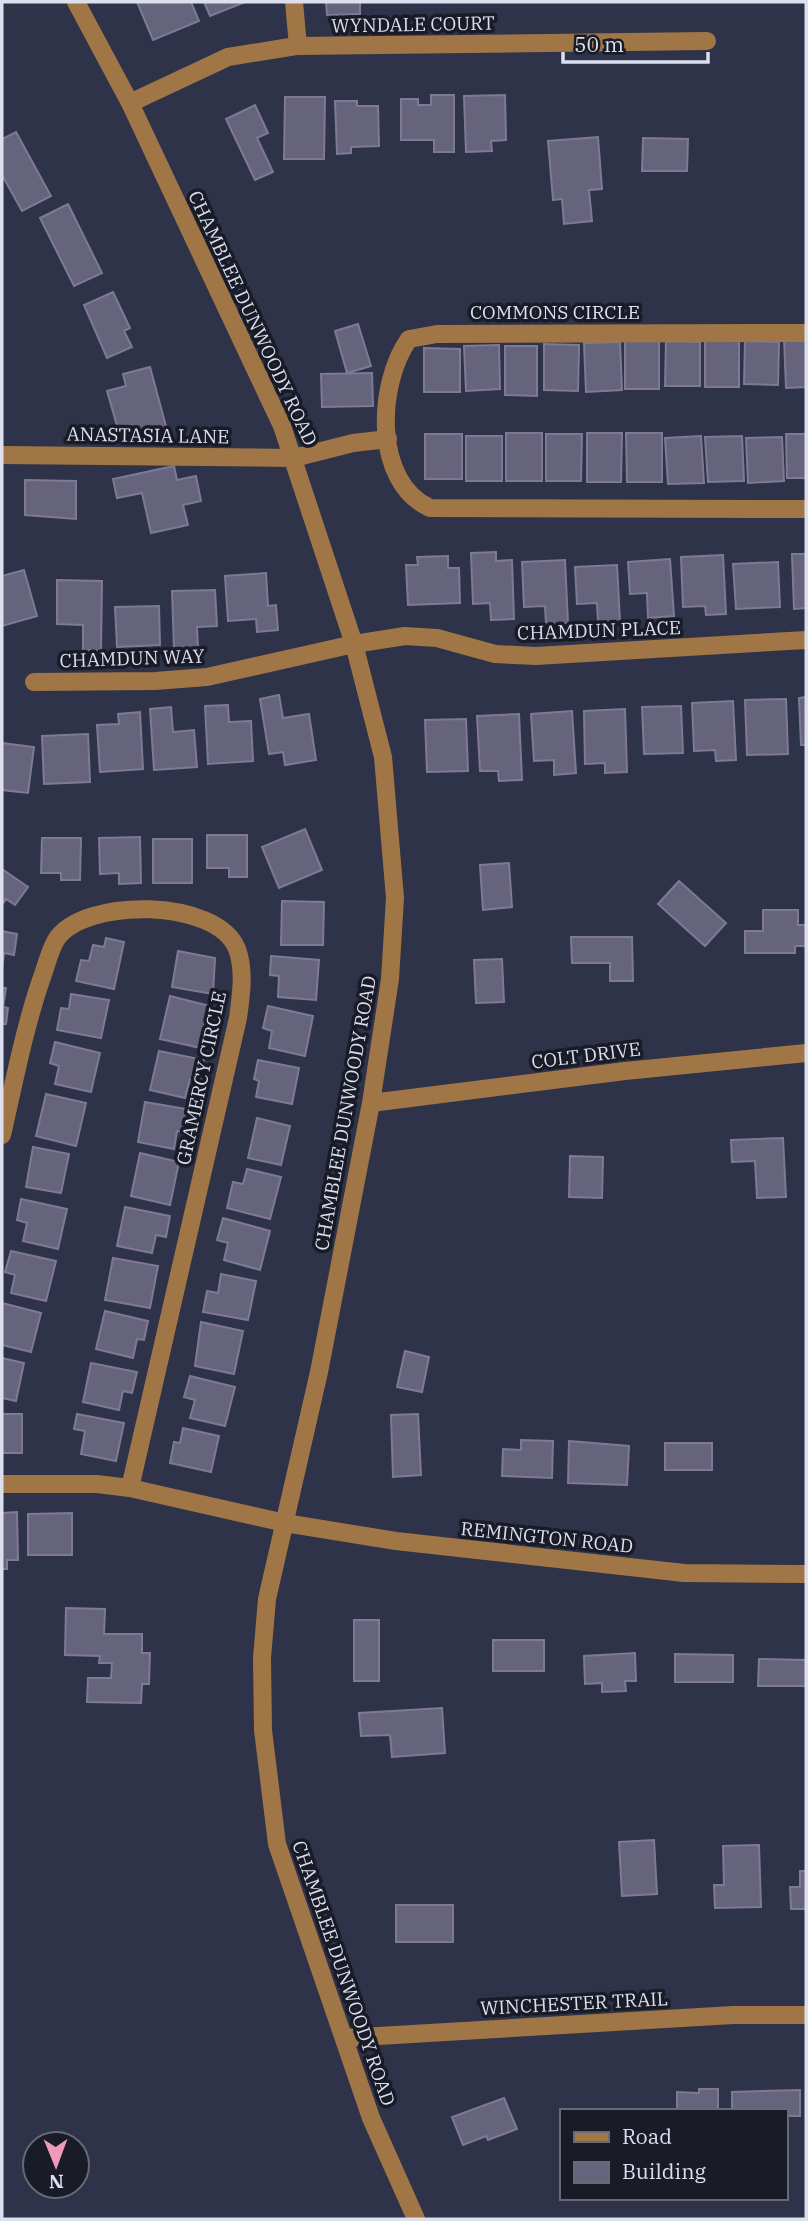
<svg xmlns="http://www.w3.org/2000/svg" width="808" height="2221" font-family="'IBM Plex Serif',serif">
	<style>
		.building { fill: #66637d; stroke: #7e7a96; stroke-width: 2 }
		.lines { fill: none; stroke-linecap: round; stroke-linejoin: round }
		.minor { stroke: #a17646; stroke-width: 18 }
		.labels { text-anchor: middle; stroke-width: 7; stroke-linejoin: round; paint-order: stroke }
		.street-label { font-size: 19px; fill: #dbdfee; stroke: #191b26 }
	</style>
	<rect width="100%" height="100%" fill="#2e334a"/>
	<path class="building" d="M137 2H191L199 21 153 40Z
		M204 2H245L210 16Z
		M326 2H360V14L327 15Z
		M431 95H454V152H434V140H401V99H418V105H431Z
		M505 95 506 140 491 141 492 151 466 152 464 96Z
		M285 97H325L324 159H284Z
		M335 101H357V106H378L379 146 351 147V153L337 154Z
		M255 105 268 133 257 138 273 172 255 180 226 119Z
		M16 132 51 196 22 211 2 175V139Z
		M598 137 602 189 589 190 592 221 564 224 562 199 553 200 548 141Z
		M643 138 688 139 687 171H642Z
		M68 204 102 273 74 286 40 218Z
		M113 292 130 328 124 331 132 347 107 358 84 305Z
		M358 324 371 366 347 373 335 331Z
		M806 337V387L786 388 784 338Z
		M625 340 659 341V389H625Z
		M666 341 700 342V386H665Z
		M705 341H739V387H705Z
		M745 341 779 342 778 385 744 384Z
		M620 342 622 390 586 392 584 343Z
		M544 344 579 345 578 391 544 390Z
		M499 345 500 389 466 391 464 346Z
		M505 346H537V396L505 395Z
		M424 348 460 349V392H424Z
		M150 367 167 430 151 434 149 428 120 436 107 391 126 386 123 374Z
		M372 373 373 406 322 407 321 374Z
		M506 433H542V481H506Z
		M587 433H622L621 482H587Z
		M626 433H662V482H627Z
		M425 434H462V479H425Z
		M546 434H582L581 481H546Z
		M786 434H806V478H787Z
		M466 436H502V481H466Z
		M701 436 704 483 668 484 665 438Z
		M742 436 744 481 708 482 705 437Z
		M782 437 784 481 748 483 746 438Z
		M174 466 177 480 196 476 201 501 183 505 188 525 151 533 142 493 117 498 113 479Z
		M25 480 76 481V519L25 515Z
		M496 552V561L512 560 514 619 491 620 490 603 473 604 471 553Z
		M792 554H806V608L794 609Z
		M723 555 726 614 706 615 705 606 683 607 681 557Z
		M448 556V568H459L460 603 408 605 406 565H418L417 557Z
		M670 559 674 616 648 618 647 593 630 594 628 562Z
		M565 560 568 623 546 624 545 606 524 607 522 562Z
		M778 562 780 607 736 609 733 564Z
		M617 565 620 621H598L597 603 577 604 575 567Z
		M24 570 37 616 2 626V576Z
		M266 573 268 606 276 605 278 630 257 632 256 619 228 621 225 576Z
		M57 580 102 581 101 651 83 650V625L57 624Z
		M215 590 217 626 197 627 198 649H174L172 591Z
		M159 606 160 645 117 647 115 607Z
		M279 695 283 718 309 714 316 760 285 765 283 752 269 754 260 699Z
		M806 697V745H801L799 698Z
		M786 699 788 754 747 755 745 700Z
		M733 701 736 760 716 761 715 750 694 751 692 703Z
		M228 705 229 722 251 721 253 761 208 764 205 706Z
		M681 706 683 753 644 754 642 707Z
		M171 707 173 732 194 730 197 767 154 770 150 709Z
		M625 709 627 772 605 773V763L585 764 584 711Z
		M572 711 576 773 554 775V760L534 761 531 714Z
		M140 712 143 769 100 772 97 725 119 724 118 714Z
		M519 714 522 780 499 781 498 771H480L477 716Z
		M466 719 468 771 427 772 425 720Z
		M88 734 90 782 44 784 42 736Z
		M2 743 34 747 28 793 2 790Z
		M305 829 322 870 279 888 262 847Z
		M207 835H247V877H229V868H207Z
		M140 837 141 883 119 884V873L100 874 99 838Z
		M42 838H81L80 880H61V873H41Z
		M153 839H192V883H153Z
		M509 863 512 907 483 910 480 865Z
		M2 869 28 887 15 905 6 899 2 905Z
		M679 881 726 923 705 946 658 904Z
		M282 901 324 902 323 945H281Z
		M763 910H798V925H806V946H795V953H745V931H763Z
		M2 931 17 934 14 955 4 953 2 970Z
		M571 937H632L633 981H610V963H572Z
		M106 938 124 942 114 989 76 981 81 960 89 961 93 945 104 947Z
		M178 951 215 958 213 994 172 987Z
		M271 956 319 960 316 1000 278 997 279 976 270 975Z
		M502 959 504 1002 476 1003 474 960Z
		M2 988H6L3 1007 8 1008 6 1024H2Z
		M71 994 109 1000 101 1038 57 1030 61 1008 69 1009Z
		M170 996 214 1007 205 1049 160 1039Z
		M268 1006 313 1016 305 1056 269 1048 272 1031 263 1028Z
		M55 1042 100 1053 91 1092 55 1084 59 1066 50 1063Z
		M159 1051 204 1060 200 1081 190 1079 185 1098 150 1090Z
		M258 1060 299 1068 292 1104 256 1097 259 1081 254 1079Z
		M46 1094 86 1103 76 1146 36 1136Z
		M145 1102 192 1110 188 1133 177 1131 174 1149 138 1142Z
		M257 1118 290 1126 281 1165 248 1158Z
		M783 1138 786 1197 757 1198 755 1161 732 1162 731 1140Z
		M33 1147 69 1154 61 1193 26 1187Z
		M140 1153 179 1162 170 1205 131 1196Z
		M570 1156 603 1157 602 1198 569 1197Z
		M247 1169 281 1177 270 1219 227 1208 233 1182 243 1184Z
		M21 1199 67 1209 58 1249 23 1241 27 1223 17 1220Z
		M125 1207 170 1216 166 1237 156 1235 152 1253 117 1246Z
		M223 1218 270 1231 260 1270 224 1260 228 1243 217 1240Z
		M11 1251 56 1261 46 1301 11 1293 15 1275 5 1272Z
		M113 1258 158 1266 150 1308 105 1300Z
		M221 1274 256 1281 248 1320 203 1312 207 1291 218 1293Z
		M2 1303 41 1313 31 1352 2 1345Z
		M105 1311 148 1321 144 1340 137 1339 133 1358 96 1349Z
		M201 1322 243 1331 234 1374 195 1366Z
		M405 1351 429 1357 422 1392 397 1387Z
		M2 1358 24 1363 16 1401 2 1398Z
		M91 1363 137 1372 132 1393 123 1391 119 1410 83 1402Z
		M190 1376 235 1387 225 1426 190 1418 195 1400 184 1397Z
		M2 1414H22V1453H2Z
		M77 1414 124 1423 116 1461 81 1454 85 1431 74 1429Z
		M418 1414 421 1475 393 1477 391 1415Z
		M183 1428 219 1436 211 1472 170 1463 174 1442 180 1443Z
		M521 1440 553 1441 552 1478 502 1476 503 1449 521 1450Z
		M569 1441 629 1446 627 1485 568 1483Z
		M665 1443H712V1470H665Z
		M17 1512 18 1560H7V1569H2V1513Z
		M72 1513V1555H28V1514Z
		M66 1608 105 1609 104 1634H142V1653H150L149 1684H142L141 1703 87 1702 88 1678H111L112 1663H99L100 1656 65 1655Z
		M354 1620H379V1681H354Z
		M493 1640H544V1671H493Z
		M635 1653 636 1681H625L626 1691 602 1692V1683L585 1684 584 1656Z
		M675 1654 733 1655V1682H675Z
		M759 1659 806 1660V1686H758Z
		M442 1708 445 1753 392 1757 390 1735 361 1736 359 1713Z
		M654 1840 657 1894 622 1896 619 1842Z
		M759 1845 761 1907 715 1908 714 1885H724L723 1846Z
		M800 1871H806V1909H791L790 1887H800Z
		M396 1905H453V1942H396Z
		M699 2089H718V2110L677 2109V2092L699 2093Z
		M800 2090V2116H785V2111H732V2092Z
		M504 2098 517 2129 488 2140 486 2136 463 2145 452 2117Z"/>
	<g class="lines">
		<path class="minor" d="M76 2 130 103 282 426 354 644 383 757 395 898 390 979 371 1103 319 1372 267 1599 262 1658 263 1730 277 1844 371 2118 416 2219
			M294 2 298 46
			M130 103 228 57 296 46 707 41
			M806 333 437 334 409 339C377 384 373 482 430 508L806 509
			M2 455 294 458 353 443 388 439
			M34 682 155 681 207 677 354 644 405 636 437 638 495 654 536 656 806 640
			M371 1103 625 1071 806 1053
			M2 1135C14 1083 24 1030 41 980 46 967 49 952 56 940 83 897 217 898 237 949 245 970 241 996 238 1018L130 1488 97 1484H2
			M130 1488 285 1523 396 1541 684 1573 806 1574
			M344 2038 733 2015H806"/>
	</g>
	<g class="labels">
		<g class="street-label">
			<text transform="translate(413 24) rotate(-1)" y="7">WYNDALE COURT</text>
			<text x="555" y="319">COMMONS CIRCLE</text>
			<text transform="translate(253 318) rotate(65)" y="7">CHAMBLEE DUNWOODY ROAD</text>
			<text transform="translate(148 435) rotate(1)" y="7">ANASTASIA LANE</text>
			<text transform="translate(599 630) rotate(-2)" y="7">CHAMDUN PLACE</text>
			<text transform="translate(132 658) rotate(-2)" y="7">CHAMDUN WAY</text>
			<text transform="translate(586 1055) rotate(-7)" y="7">COLT DRIVE</text>
			<text transform="translate(201 1078) rotate(-78)" y="7">GRAMERCY CIRCLE</text>
			<text transform="translate(345 1113) rotate(-80)" y="7">CHAMBLEE DUNWOODY ROAD</text>
			<text transform="translate(547 1537) rotate(6)" y="7">REMINGTON ROAD</text>
			<text transform="translate(344 1973) rotate(71)" y="7">CHAMBLEE DUNWOODY ROAD</text>
			<text transform="translate(574 2003) rotate(-3)" y="7">WINCHESTER TRAIL</text>
		</g>
	</g>
	<rect width="808" height="2221" fill="none" stroke="#dbdfee" stroke-width="7"/>
	<rect x="560" y="2109" width="228" height="91" fill="#191b26" stroke="#676976" stroke-width="2"/>
	<rect x="574" y="2132" width="35" height="10" fill="#a17646" stroke="#676976" stroke-width="2"/>
	<text x="622" y="2144" font-size="21" fill="#dbdfee">Road</text>
	<rect x="574" y="2162" width="35" height="21" fill="#66637d" stroke="#676976" stroke-width="2"/>
	<text x="622" y="2179" font-size="21" fill="#dbdfee">Building</text>
	<g transform="translate(56 2165) rotate(179)"><circle r="33" fill="#191b26" stroke="#676976" stroke-width="2"/>
	<path d="M0-5L12 26L0 18L-12 26Z" fill="#ef9ab8"/>
	<text y="-10" font-size="19" font-weight="bold" text-anchor="middle" fill="#dbdfee">N</text>
	</g>
	<path d="M563 52v10h145v-10" fill="none" stroke="#dbdfee" stroke-width="3.5"/>
	<text x="574" y="52" font-size="21" fill="#dbdfee" stroke="#191b26" stroke-width="5" paint-order="stroke">50 m</text>
</svg>
